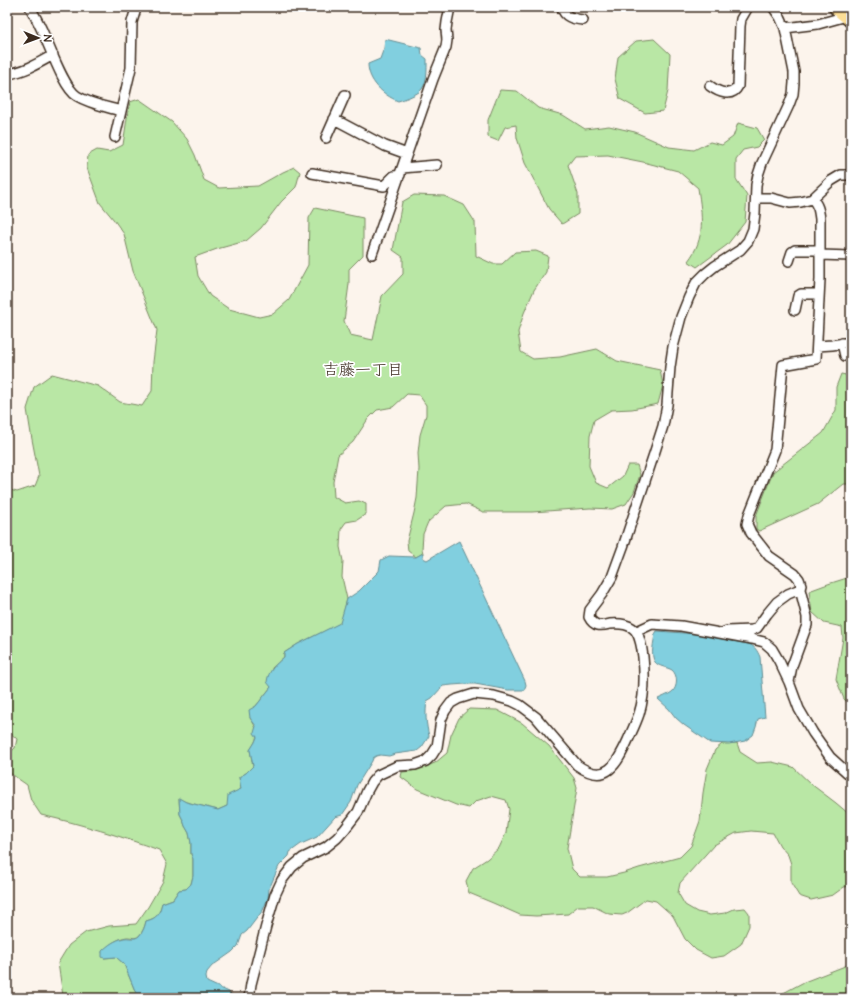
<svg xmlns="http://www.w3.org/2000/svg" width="858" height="1005" font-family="'Architects Daughter','Klee One',sans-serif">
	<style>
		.green { fill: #b9e7a5; stroke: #7a8862 }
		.water { fill: #81cfdf; stroke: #658d92 }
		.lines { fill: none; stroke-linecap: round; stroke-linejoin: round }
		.river { stroke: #81cfdf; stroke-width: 17 }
		.minor-casing { stroke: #3b2a1e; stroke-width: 12 }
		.primary-casing { stroke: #3b2a1e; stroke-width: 17 }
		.minor { stroke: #fff; stroke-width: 9 }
		.primary { stroke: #fcde96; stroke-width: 14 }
		.labels { text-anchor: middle; stroke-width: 3.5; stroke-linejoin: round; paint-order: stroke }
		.neighbourhood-label { font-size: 16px; fill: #3b2a1e; stroke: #fff }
	</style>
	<rect width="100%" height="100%" fill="#fcf4ec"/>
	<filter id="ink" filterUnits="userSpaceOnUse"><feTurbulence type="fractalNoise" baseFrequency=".025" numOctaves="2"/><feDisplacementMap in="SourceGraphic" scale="8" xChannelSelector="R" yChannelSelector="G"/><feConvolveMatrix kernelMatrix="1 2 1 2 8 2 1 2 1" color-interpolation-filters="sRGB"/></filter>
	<g filter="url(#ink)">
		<path class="green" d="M654 39 670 54 668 91 663 111 645 113 620 99 615 79 618 57 636 41Z
			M500 90 517 91 538 108 563 115 585 129 609 126 635 132 669 147 694 150 710 142 722 145 733 137 738 123 757 128 764 140 757 147 743 150 736 159V179L747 196 745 222 727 245 697 267 688 261C706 238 702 216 698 188L678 171 643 162 608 155 575 156 568 165 578 194V214L562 224 549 209 525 163 517 138 516 125 505 127 498 141 488 137V120Z
			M139 99 172 122 187 139 195 155 204 180 219 188 258 186 283 172 294 167 300 172 296 187 281 202 261 228 246 241 217 249 195 257 198 276 210 296 229 309 259 317 273 314 289 300 308 265 309 218 315 208 363 218V255L349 269V284L344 321 350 335 373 340 382 296 403 274V257L393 250 402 202 414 195 444 196 464 205 475 222 476 256 493 264H502L515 252 536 251 548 256 546 272 534 290 524 313 518 332 521 352 533 359 560 357 597 349 617 361 660 370 663 385 658 404 632 409 611 410 594 420 590 436 589 466 596 483 608 488 623 476 628 465H637L640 475 634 492 626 504 612 509 590 508 532 512H483L466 504 446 506 428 522 423 534 422 549 423 553 416 557 408 551 407 541 414 513 417 498 419 469 418 453 420 435 426 415V405L419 395 407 394 393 407 377 410 368 419 353 442 338 455 333 482 334 497 345 503 359 501 366 504V514L357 520 346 522 341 529 340 547 343 561 342 577 347 599 341 623 298 644 284 653V657L272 668 271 687 256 706 250 718C259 730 259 738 250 750L253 766 246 773 239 777 241 789 227 806 218 810 186 802 179 799 180 814 183 820 185 826 189 833 191 843V854L193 859V876L191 884 186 889 179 890 173 899 162 903C159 914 158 918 146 921 145 926 143 932 139 936 135 939 132 937 127 937 118 938 108 945 102 952L104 958 116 957 124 964 138 998H65L63 996 58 963 69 945 86 932 109 926 136 924 148 907 163 881 167 864 159 850C120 836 81 824 41 815L31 800 27 785 7 771V755L15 748 17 739 7 730V489L17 492 35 486 39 476 31 434 27 409 34 387 52 374 98 386 120 402 142 406 152 391 153 362 157 330 133 271 124 234 114 220 100 203 87 168 88 155 97 150 109 152 123 145 128 111 130 102Z
			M841 374 851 376V484H843L818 504 759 531 756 529V516L773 472 823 433 836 410V387Z
			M847 578 851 582V706L844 699 836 679 843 638 842 627 824 623 812 612 809 591 828 584Z
			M469 709 497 710 522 723 549 746 574 778 577 788 567 848 572 869 580 877H607L624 873 639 868 680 857 691 846 700 821 703 793 707 769 715 750 722 744 737 743 740 752 757 763 772 762 793 767 811 784 836 803 849 814 851 817V886L844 887 833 895 811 900 799 896 791 883V864L788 855 780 846 773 833 751 831 736 833 714 845 680 883 678 893 685 905 697 912 710 915 725 913 734 909 745 908 749 913V926L741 944 724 956 711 958 696 950 685 939 673 916 656 901 646 899 627 913 622 915 609 914 593 906H578L568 914 536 916 520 915 493 903 469 893 466 881 473 868 487 859 499 848 506 833 509 809 506 800 491 796 476 801 469 808 456 805 417 789 401 777 402 772 412 771 435 763 447 753 451 735 459 718Z
			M851 965V998H774L804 982 845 966Z"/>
		<path class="water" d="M385 39 421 48 422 55 427 59C427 69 428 85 419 92 413 96 405 99 398 101 383 95 368 81 368 64L380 59 384 48Z
			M459 541 525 681 526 685 524 690H508L475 684H466L452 685 443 686 432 698 427 701C425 713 426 724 429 736L422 747 417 751 395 754 389 756 380 755 376 756 373 758 372 761 357 785 351 802 342 815 335 817 317 837 301 844 290 852 289 856 279 866 269 889 268 898 263 910 247 931 242 935 238 946 232 952 212 966 207 972 206 977 207 982 229 992 232 995 231 998H138L124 964 116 957 104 958 102 957V951C108 945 115 940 124 938 129 937 135 940 139 936 143 932 145 926 146 921 158 918 159 914 162 903L173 899 179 890 186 889 191 884 193 876V859L191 854V843L189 833 185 826 183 820 180 814 179 798 186 802 218 810 227 806 228 795 241 789 239 777 246 773 253 766 250 750 255 742 257 737 254 733 256 726 250 718 249 710 256 706 271 687 267 682C268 671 276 664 284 657V653L298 644 340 623 347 599 359 591 379 571 381 560 389 556 416 557 423 553V558L427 560Z
			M657 631 697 634 749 644C755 647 757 650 760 657L765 717 758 719 756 727 753 735 745 741 729 744 710 743 684 725 676 718 669 709 658 699C662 697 668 695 672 692 678 687 678 675 672 670 667 667 659 667 655 662 650 655 654 642 655 634Z"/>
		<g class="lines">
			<path class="river" d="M850 7 851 8"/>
			<g class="minor-casing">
				<path id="minor" d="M30 7C35 16 40 25 44 35 51 50 64 88 77 96 90 104 107 107 121 111
					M562 7C564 17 573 19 583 20
					M785 28 818 24 847 16
					M7 74C24 72 39 63 53 55
					M710 86C718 92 732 98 738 86L740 26 741 19 748 7
					M334 119 385 146 407 154
					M115 137 131 68 132 22 135 12V7
					M326 138 345 95
					M402 168 437 165
					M312 173 384 186 394 176 400 175
					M812 199 831 181 841 175H851
					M372 254 433 79 446 47 447 40 446 30 447 22 450 7
					M820 255 851 256
					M789 261 792 252 795 250H820
					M795 310 798 296 801 294H819
					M842 343 845 356
					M817 346 832 345 851 342
					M637 631 652 624 681 626 752 639 764 642 772 649 779 661 789 682 799 709 813 733 830 757 851 776
					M722 633 727 631 752 630 757 628 767 614 777 602 788 594 800 589 801 585 799 579 795 574 769 556 751 533 747 524 749 515 775 450 783 365 816 359 820 279V219C819 211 818 204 812 199L801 202 790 203 771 198H756
					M789 682 792 666 807 625V617L800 589
					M249 998 251 984 266 926 275 895 282 880 292 867 303 858 326 847 337 838 345 829 358 812 367 791 372 782 378 775 397 766 415 765 426 761 432 755 437 747 441 720 445 711 451 703 458 699 474 694 494 696 512 701 520 705 536 717 577 765C606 786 617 764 628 740 632 731 636 723 639 714 645 695 645 676 643 657 642 649 641 640 637 633 632 624 619 623 610 624 606 625 601 626 598 625 593 624 591 621 589 617L590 610 602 594 612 577 623 547 655 451 663 426 667 405 670 367 673 347 681 317 689 297 696 283 705 274 715 266 740 250 748 241 753 229 755 213 756 185 758 175 762 163 789 105 793 94 794 83V72L785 28 780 17 773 7"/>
			</g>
			<g class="primary-casing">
				<path id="primary" d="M836 7 851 20"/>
			</g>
			<use href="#minor" class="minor"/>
			<use href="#primary" class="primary"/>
		</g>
	</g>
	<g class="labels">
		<g class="neighbourhood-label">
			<text x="363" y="375">吉藤一丁目</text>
		</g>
	</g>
	<rect width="858" height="1005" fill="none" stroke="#fff" stroke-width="24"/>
	<rect x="12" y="12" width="834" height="981" fill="none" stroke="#3b2a1e" stroke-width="1.5" filter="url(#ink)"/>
	<g transform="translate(38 38) rotate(91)" stroke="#ffffff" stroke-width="3" paint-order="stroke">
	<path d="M0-3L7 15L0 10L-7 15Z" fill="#3b2a1e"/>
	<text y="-6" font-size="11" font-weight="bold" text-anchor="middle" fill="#3b2a1e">N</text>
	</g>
</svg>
